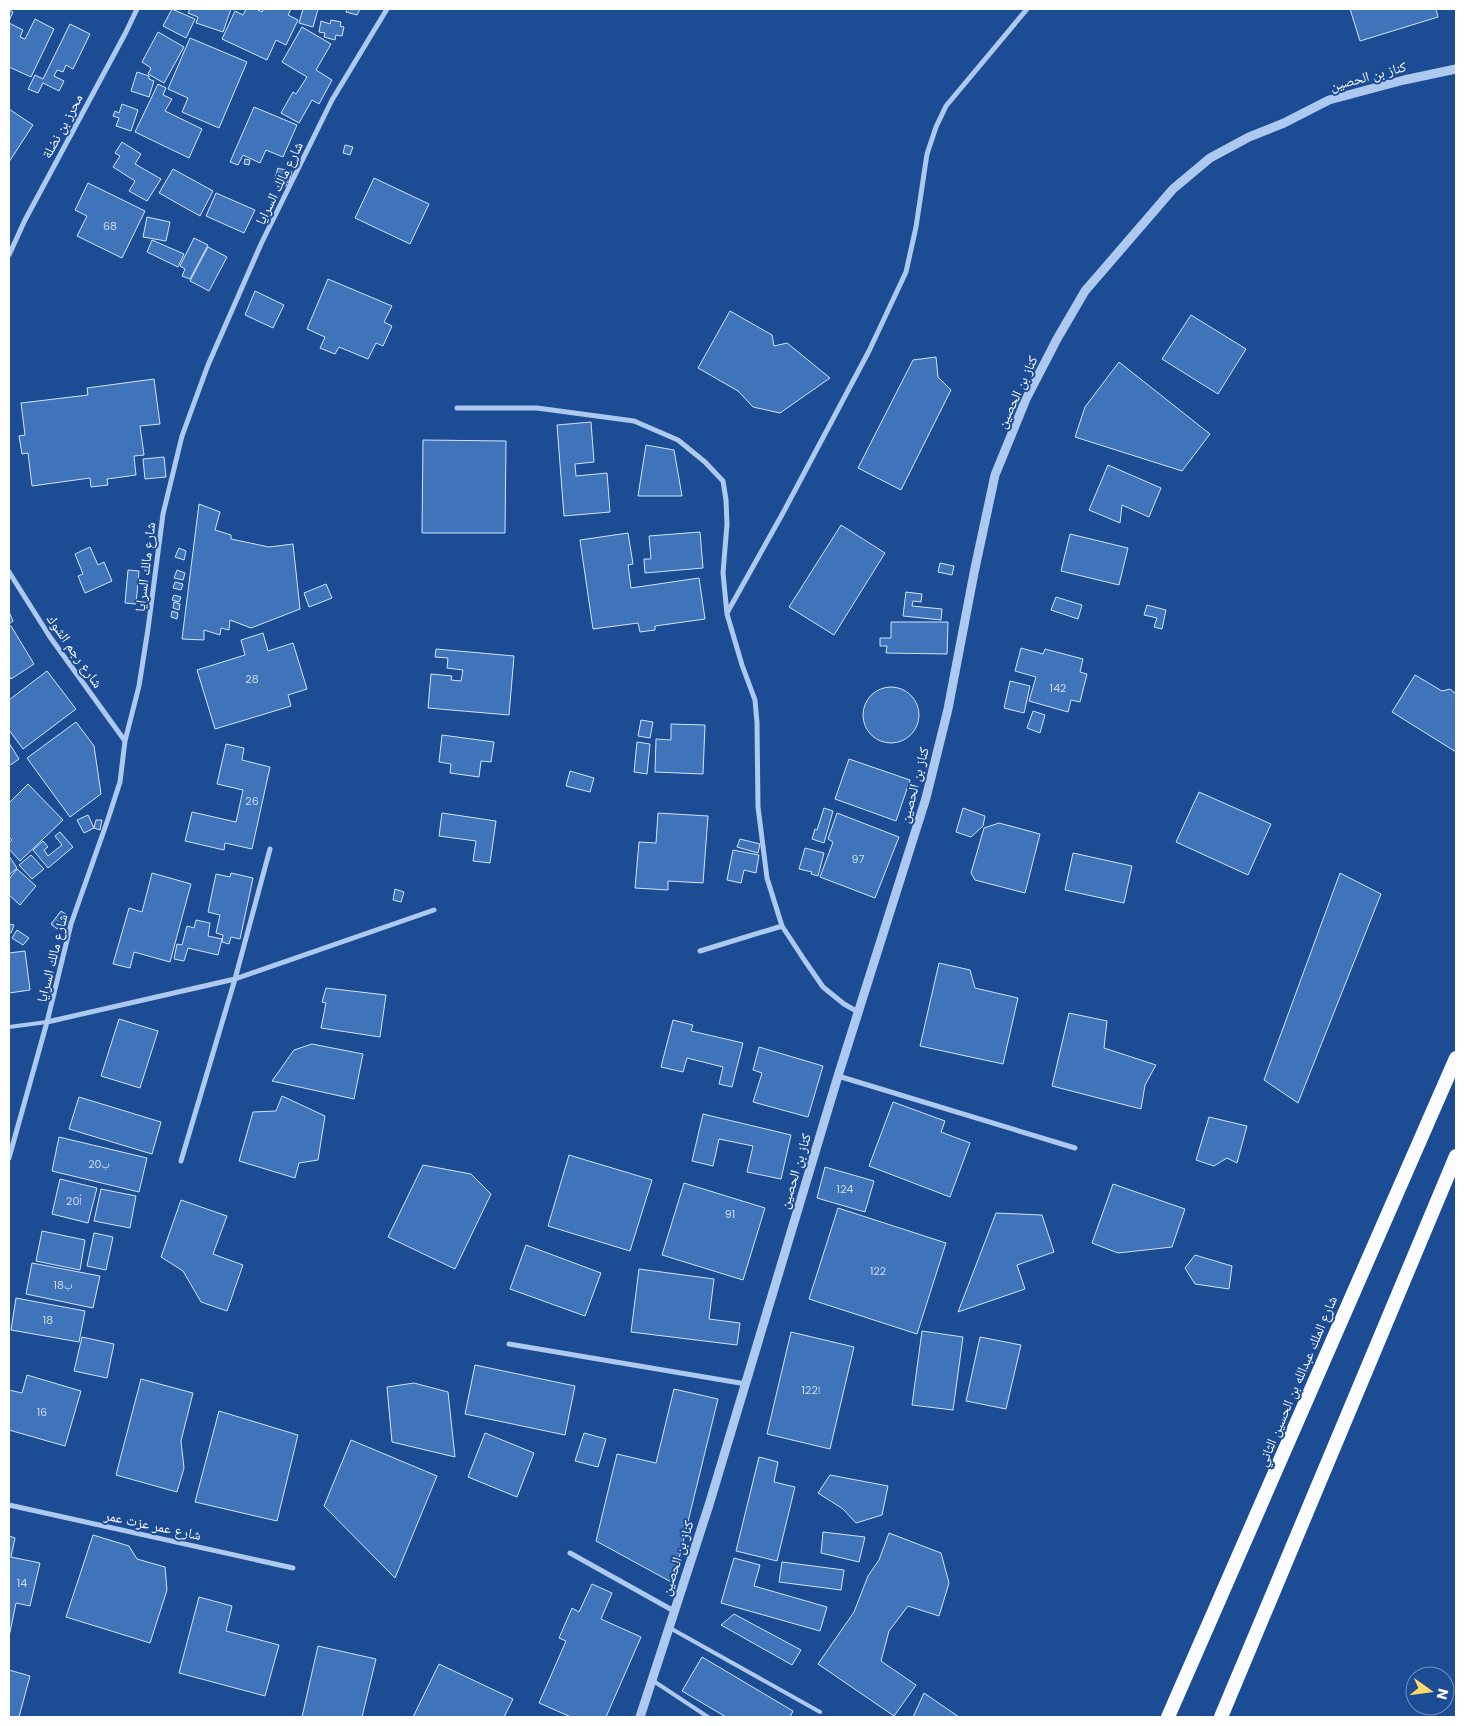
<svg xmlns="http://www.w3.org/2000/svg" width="1465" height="1726" font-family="Poppins,'Noto Naskh Arabic',sans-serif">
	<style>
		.building { fill: #3f73ba; stroke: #d4e4fb }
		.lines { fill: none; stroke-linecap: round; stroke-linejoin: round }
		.service { stroke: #adc9ef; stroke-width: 4 }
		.minor { stroke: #adc9ef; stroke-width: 5 }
		.tertiary { stroke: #adc9ef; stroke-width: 9 }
		.trunk { stroke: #fafcff; stroke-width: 14 }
		.labels { text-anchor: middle; stroke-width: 4; stroke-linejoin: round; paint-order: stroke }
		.number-label { font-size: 11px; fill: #cfdcee }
		.street-label { font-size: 14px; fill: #fff; stroke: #1b4c94 }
	</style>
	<rect width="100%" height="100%" fill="#1b4c94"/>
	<path class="building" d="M172 9 195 19 186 38 163 26Z
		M190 9H231L223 32 196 23 198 17 188 13Z
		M246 9H256L262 12 263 9H291L288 15 298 20 286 45 276 40 267 60 222 39 235 11 243 15Z
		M303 9H318L313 27 299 23Z
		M347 9H360L357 15 346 12Z
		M1350 9H1436L1438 17 1360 41Z
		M9 10 13 12 9 21Z
		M35 19 54 29 31 77 9 67V23L23 30 20 37 25 39Z
		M331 20 341 22 340 26 344 27 342 36 336 35 335 40 324 37 325 33 319 32 321 21 330 24Z
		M70 24 90 34 73 69 66 65 63 72 57 70 54 76 64 81 59 91 43 83 38 93 28 89 35 75 43 79Z
		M302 27 331 44 316 70 332 80 319 104 312 100 299 123 281 113 293 92 296 94 307 77 282 62Z
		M158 32 184 47 164 83 148 74 151 68 142 62Z
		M190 38 247 62 219 128 182 112 188 98 168 89Z
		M137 72 149 76V79L154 81 149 97 131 91Z
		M158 84 166 88 163 95 172 99 165 111 202 129 189 158 135 132Z
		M122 104 138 110 131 131 116 126 119 118 113 116 115 111 119 113Z
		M254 107 297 125 283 157 266 150 260 163 243 155 238 165 230 162Z
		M9 109 33 125 9 162Z
		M122 142 141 154 135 164 161 179 147 201 129 191 135 181 113 167 120 156 115 153Z
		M345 145 353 147 350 155 343 153Z
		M245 159 250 160 249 165 244 164Z
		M278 168 292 172 289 182H287L286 186 274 182Z
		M173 169 213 191 200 216 159 193Z
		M374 178 429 204 410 244 355 218Z
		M88 183 145 211 122 258 77 236 87 216 75 210Z
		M216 193 255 210 244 233 206 216Z
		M147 217 170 222 166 241 143 237Z
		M194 238 208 245 190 279 182 276 185 269 180 266Z
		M152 240 184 254 178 267 147 252Z
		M208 247 227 257 209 291 190 281Z
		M328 279 392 306 384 322 392 326 383 346 376 343 368 359 339 347 335 354 320 348 325 337 307 329Z
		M255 291 284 305 273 328 245 315Z
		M730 311 772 335 774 346 787 343 830 378 780 413 753 407 738 391 698 368Z
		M1191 315 1246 349 1218 394 1162 359Z
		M936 357 938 377 951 390 901 490 858 468 913 360Z
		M1119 362 1210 434 1182 471 1075 437 1085 407Z
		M154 379 160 424 140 426 144 455 134 456 136 475 107 479 108 485 91 487 90 478 32 486 28 453 22 454 19 436 25 435 21 403 88 395 87 388Z
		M591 422 594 462 575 464 576 476 607 473 610 512 564 516 557 425Z
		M423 440 506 441 505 533H422Z
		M646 445 674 450 682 496H638Z
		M164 457 166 477 145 479 143 459Z
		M1108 465 1161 488 1149 517 1122 505 1120 523 1089 510Z
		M199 504 220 512 215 530 231 535V539L269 547 293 544 300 609 251 628 230 620 229 630 221 628 220 635 204 630V640L182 639Z
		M841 525 885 553 834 635 789 607Z
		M700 532 703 568 645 573 644 559H651L649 536Z
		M628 533 633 564 628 565 631 588 699 578 705 619 655 626V630L640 632 638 623 593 629 580 540Z
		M1070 534 1128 548 1119 585 1061 571Z
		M90 547 98 565 104 562 112 581 85 593 78 576 83 574 75 554Z
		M179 548 186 551 184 560 175 557Z
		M940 563 954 566 952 575 938 572Z
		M128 570 139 571 136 604 125 603Z
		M177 570 185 573 183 580 174 578Z
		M175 582 183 584 181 590 173 588Z
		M326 584 332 598 309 607 304 593Z
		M906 592 922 594 921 602 913 601 912 606 942 609 941 620 903 616Z
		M174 595 181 597 179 602 172 600Z
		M1056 597 1082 605 1078 619 1051 610Z
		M174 602 180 604 179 610 173 608Z
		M1147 605 1166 610 1162 629 1154 627 1157 618 1144 615Z
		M172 611 178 613 177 619 171 617Z
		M9 612 13 621 9 624Z
		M891 622H948L947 654 886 653 887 646H880V638H891Z
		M11 626 34 664 11 679 9 675V627Z
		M263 633 268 651 293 643 307 689 288 695 291 706 215 729 197 670 245 655 241 640Z
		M1021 648 1043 654 1045 649 1083 659 1080 672 1087 674 1080 702 1071 700 1068 712 1029 701 1036 677 1015 671Z
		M436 649 514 656 509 715 428 708 431 674 452 676 451 680 461 681 463 670 447 668 448 658 435 657Z
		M47 671 76 709 23 749 9 730V700Z
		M1415 675 1442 691 1450 689 1456 694V752L1392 712Z
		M1010 681 1030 686 1024 713 1004 708Z
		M863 715a28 28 0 1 1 56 0a28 28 0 1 1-56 0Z
		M1033 711 1045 715 1040 733 1027 728Z
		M641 720 653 722 650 738 638 736Z
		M76 722 94 746 101 794 70 817 27 758Z
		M671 724 705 725 703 774 655 772 656 739 671 740Z
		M442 735 494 742 491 762 481 761 479 777 450 773 451 764 439 762Z
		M637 742 650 744 647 774 634 772Z
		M9 743 19 759 9 766Z
		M226 744 244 748 242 760 270 767 252 849 225 843 224 850 185 841 192 812 236 822 243 790 217 784Z
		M849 759 910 780 896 821 835 799Z
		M570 771 594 778 590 792 566 786Z
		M28 784 63 820 20 861 9 849V843L12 840 9 837V803Z
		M1199 792 1271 824 1248 875 1176 842Z
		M824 808 833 811 824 843 812 839 815 829 817 830Z
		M963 808 985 816 983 826 971 837 956 832Z
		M442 813 496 821 490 863 473 861 476 841 439 836Z
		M658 813 708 816 703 883 668 881V890L635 888 639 842 656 843Z
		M837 813 899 837 875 898 820 877 833 842 828 839Z
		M88 815 94 828 84 833 77 820Z
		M96 820H102L100 830 94 828Z
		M999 823 1040 834 1025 893 975 880 971 873 984 828Z
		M60 832 73 847 48 868 33 850 43 841 48 847 44 850 48 856 62 845 55 836Z
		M740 839 760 844 758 853 737 847Z
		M805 848 824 853 818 876 811 874 812 872 799 869Z
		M733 850 759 855 756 873 744 870 741 883 727 880Z
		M1073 853 1132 866 1124 903 1065 890Z
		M31 855 44 869 32 879 19 865Z
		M9 856 17 868 9 875Z
		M17 869 36 886 20 905 9 895V879Z
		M152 873 191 884 170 962 134 952 130 968 113 964 129 908 142 912Z
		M231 873 253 878 240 939 231 937 229 944 222 942 223 935 216 933 220 915 208 912 216 874 230 877Z
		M1340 873 1381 894 1298 1103 1264 1080Z
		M395 889 404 892 401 902 393 900Z
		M61 911 67 915 57 929 51 924Z
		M196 920 210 923 208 936 222 939 218 955 188 948 184 961 174 959 177 944 182 945 187 926 194 928Z
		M9 924 14 925 11 933 9 932Z
		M17 930 29 938 23 945 12 938Z
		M25 951 30 990 9 993V953Z
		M939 963 970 970 975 988 1018 998 1003 1064 920 1046Z
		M326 988 386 995 380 1037 321 1028 326 1003 322 1002Z
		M1069 1013 1107 1021 1104 1048 1156 1065 1145 1085 1141 1109 1052 1086Z
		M119 1019 158 1031 140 1088 101 1076Z
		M673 1020 693 1025 691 1031 743 1043 732 1087 719 1084 723 1067 687 1058 683 1072 661 1067Z
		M312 1044 363 1054 354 1099 272 1081 294 1050Z
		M759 1047 823 1066 808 1117 753 1102 762 1073 753 1070Z
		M282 1096 325 1116 318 1160 299 1163 295 1178 239 1161 253 1112 276 1111Z
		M79 1097 161 1122 152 1154 69 1129Z
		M893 1102 945 1121 941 1132 970 1143 950 1197 869 1166Z
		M703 1114 791 1135 781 1179 747 1172 753 1146 719 1139 713 1166 692 1161Z
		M1209 1117 1247 1126 1237 1163 1227 1158 1214 1166 1196 1160Z
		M59 1137 147 1158 139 1192 52 1171Z
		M569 1155 652 1180 630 1251 548 1226Z
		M423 1165 471 1174 491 1194 455 1269 388 1237Z
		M825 1167 874 1181 865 1212 817 1198Z
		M60 1179 97 1188 88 1223 52 1214Z
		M684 1183 765 1208 743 1280 662 1255Z
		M1113 1184 1185 1209 1172 1247 1118 1253 1092 1243Z
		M101 1189 136 1196 130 1228 94 1221Z
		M181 1200 227 1216 213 1254 243 1265 227 1311 201 1302 183 1271 161 1257Z
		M838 1208 946 1243 917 1334 809 1299Z
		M996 1213 1042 1215 1054 1252 1017 1265 1025 1289 958 1312Z
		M42 1231 85 1240 80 1270 36 1261Z
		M94 1233 113 1237 106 1270 87 1266Z
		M526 1245 601 1273 585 1316 510 1289Z
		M1195 1255 1232 1266 1229 1289 1195 1284 1185 1268Z
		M32 1263 100 1276 93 1308 26 1294Z
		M639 1269 714 1279 709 1319 740 1323 737 1345 631 1332Z
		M16 1298 85 1311 79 1342 11 1330Z
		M922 1331 963 1337 953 1410 912 1405Z
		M791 1332 854 1347 830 1449 767 1434Z
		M82 1337 114 1344 107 1378 74 1371Z
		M980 1337 1021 1345 1006 1409 966 1401Z
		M475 1365 575 1386 565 1435 465 1414Z
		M27 1375 81 1391 65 1446 9 1430V1390L22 1393Z
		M141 1379 193 1393 181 1441 184 1468 177 1492 116 1475Z
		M414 1383 448 1392 455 1457 392 1442 387 1387Z
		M674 1389 718 1399 673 1583 596 1541 617 1454 656 1463Z
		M219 1411 298 1435 277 1521 195 1502Z
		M485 1433 534 1453 517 1497 468 1477Z
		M584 1433 606 1439 598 1467 575 1461Z
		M351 1440 437 1476 395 1578 324 1506Z
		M759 1457 778 1462 774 1482 795 1487 777 1561 736 1551Z
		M830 1475 888 1486 882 1515 856 1523 843 1509 818 1493Z
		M823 1532 865 1537 859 1562 821 1553Z
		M889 1533 941 1553 949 1583 939 1616 908 1606 889 1631 881 1661 916 1685 894 1716 818 1664 854 1612 868 1576 879 1560Z
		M93 1535 129 1546 137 1559 165 1567 167 1590 150 1643 66 1617Z
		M9 1536 15 1538 11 1557 40 1563 30 1606 16 1603 9 1637Z
		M734 1558 760 1565 754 1586 827 1607 820 1631 721 1603Z
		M782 1562 844 1570 841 1590 779 1582Z
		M592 1584 612 1593 601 1619 641 1637 606 1717H571L539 1703 566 1641 559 1638 572 1608 579 1612Z
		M199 1597 232 1606 226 1631 279 1645 265 1696 179 1673Z
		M734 1614 801 1650 792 1665 721 1625Z
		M318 1646 376 1659 362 1717H302Z
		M702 1657 793 1711 790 1717H726L682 1691Z
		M439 1664 513 1699 504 1717H413Z
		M9 1670 30 1676 19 1717H9Z
		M924 1693 959 1717H913Z"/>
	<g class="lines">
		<path class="service" d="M9 1027 47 1022
			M670 1628 820 1712
			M652 1680 708 1717"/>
		<path class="minor" d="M9 255 25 220 125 34 137 9
			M457 408H537L634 421 678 440 705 462 723 481 726 500 727 524 723 573 727 614 742 665 755 700 757 723 758 807 767 878 782 926 805 961 823 987 844 1004 858 1012
			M9 572 50 637 125 741
			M727 613 784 511 869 351 906 272 916 227 927 154 936 127 946 106 1027 9
			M700 951 782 926
			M47 1022 235 979 434 910
			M838 1076 1075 1148
			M9 1158 47 1022 71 924 108 819 120 782 125 741 139 686 148 629 163 514 182 436 208 365 261 244 332 100 387 9
			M181 1161 235 979 270 849
			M509 1344 746 1384
			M9 1505 293 1568
			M570 1553 674 1611"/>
		<path class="tertiary" d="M640 1717 709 1505 838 1076 926 798 948 709 974 573 995 475 1026 399 1057 339 1085 291 1173 189 1210 158 1249 137 1284 123 1329 100 1404 80 1456 69"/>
		<path class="trunk" d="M1168 1717 1456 1058
			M1221 1717 1456 1156"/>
	</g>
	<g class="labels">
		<g class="number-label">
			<text x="110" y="230">68</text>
			<text x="252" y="683">28</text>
			<text x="1058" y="692">142</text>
			<text x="252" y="805">26</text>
			<text x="858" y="863">97</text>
			<text x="99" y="1168">20ب</text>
			<text x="845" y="1193">124</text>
			<text x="74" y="1205">20أ</text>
			<text x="730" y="1218">91</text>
			<text x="878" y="1275">122</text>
			<text x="63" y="1289">18ب</text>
			<text x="48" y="1324">18</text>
			<text x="811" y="1394">122ا</text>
			<text x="42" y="1416">16</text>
			<text x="22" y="1587">14</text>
		</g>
		<g class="street-label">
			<text transform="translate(1368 76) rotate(-15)" y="5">كناز بن الحصين</text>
			<text transform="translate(62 126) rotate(-62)" y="5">محرز بن نضلة</text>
			<text transform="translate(279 183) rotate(-64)" y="5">شارع مالك السرايا</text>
			<text transform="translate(1017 392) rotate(-65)" y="5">كناز بن الحصين</text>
			<text transform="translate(145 567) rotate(-83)" y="5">شارع مالك السرايا</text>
			<text transform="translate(75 651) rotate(55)" y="5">شارع رجم الشوك</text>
			<text transform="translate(914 785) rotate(-75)" y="5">كناز بن الحصين</text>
			<text transform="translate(52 958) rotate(-76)" y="5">شارع مالك السرايا</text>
			<text transform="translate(795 1171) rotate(-73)" y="5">كناز بن الحصين</text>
			<text transform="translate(1297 1381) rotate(-67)" y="5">شارع الملك عبدالله بن الحسين الثاني</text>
			<text transform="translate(153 1525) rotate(12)" y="5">شارع عمر عزت عمر</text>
			<text transform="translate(677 1558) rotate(-72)" y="5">كناز بن الحصين</text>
		</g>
	</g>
	<rect width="1465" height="1726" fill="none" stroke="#ffffff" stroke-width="20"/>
	<g transform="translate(1430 1691) rotate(104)"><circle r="24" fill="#1b4c94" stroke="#7694bf"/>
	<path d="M0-4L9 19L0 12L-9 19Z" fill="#ffd96c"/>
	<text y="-8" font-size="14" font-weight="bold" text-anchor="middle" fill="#ffffff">N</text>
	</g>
</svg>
